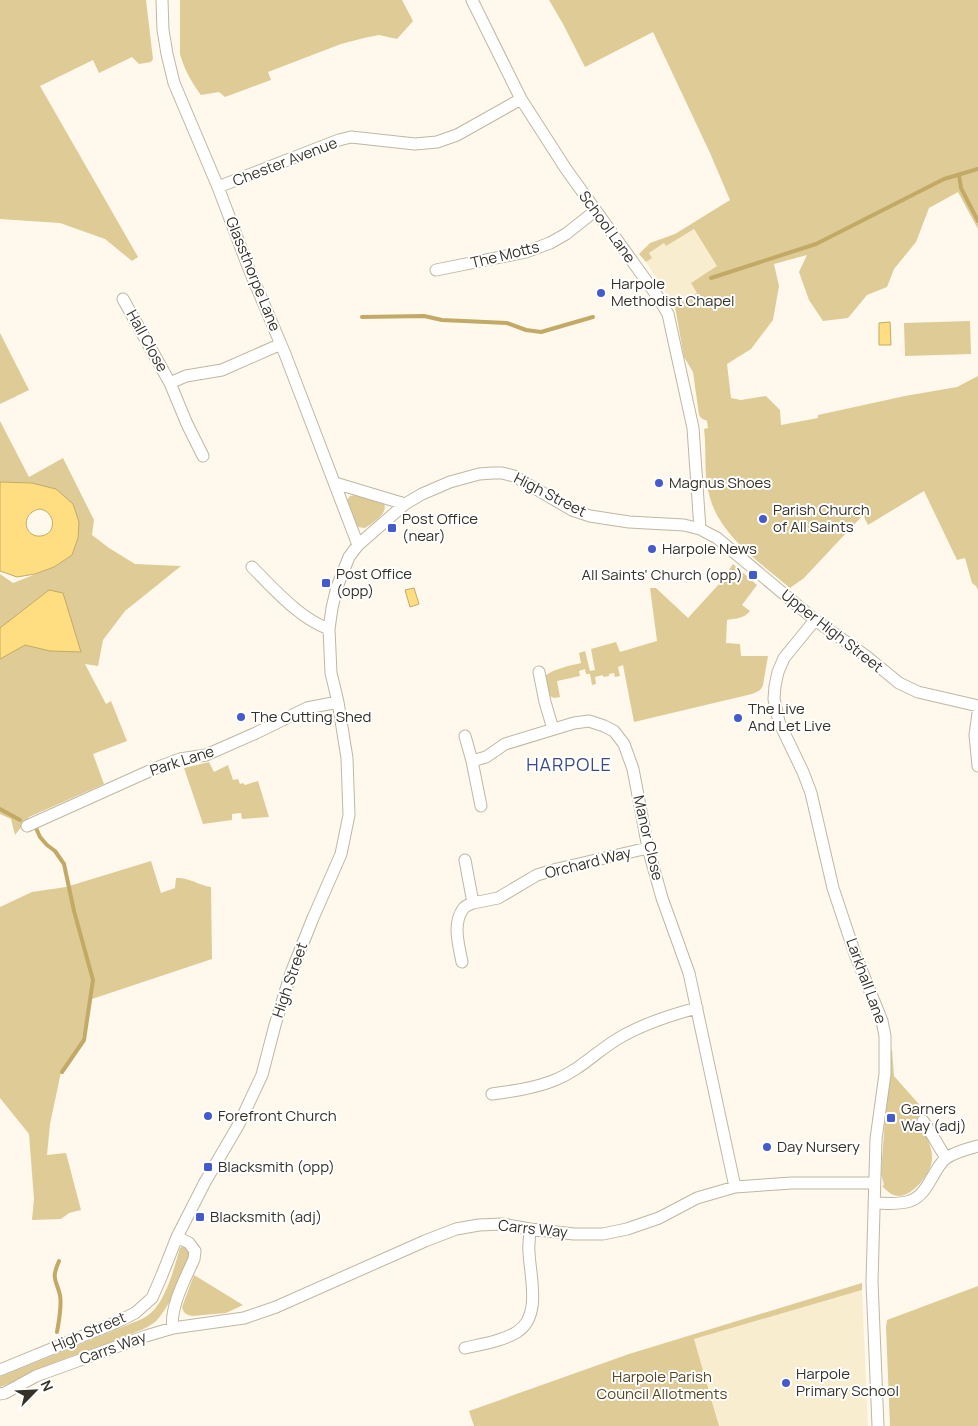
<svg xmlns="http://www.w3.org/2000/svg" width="978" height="1426" font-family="Manrope,sans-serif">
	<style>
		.built { fill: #f8edcf }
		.green { fill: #dfcb95 }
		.water { fill: #ffde81; stroke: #c2aa66; fill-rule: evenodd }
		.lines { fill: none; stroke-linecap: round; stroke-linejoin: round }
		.stream { stroke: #c2aa66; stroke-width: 4 }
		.minor-casing { stroke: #bfb7a1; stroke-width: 13 }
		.minor { stroke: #fff; stroke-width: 11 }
		.poi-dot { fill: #435bce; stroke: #fff; stroke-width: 2 }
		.labels { text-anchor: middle; stroke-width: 4; stroke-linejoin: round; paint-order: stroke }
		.street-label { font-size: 15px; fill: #343128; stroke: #fff }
		.poi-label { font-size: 15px; fill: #343128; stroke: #fff; text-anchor: start }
		.park-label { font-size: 15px; fill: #554720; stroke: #fff }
		.quarter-label { font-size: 18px; letter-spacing: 1px; fill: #394a85; stroke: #fff }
	</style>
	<rect width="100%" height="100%" fill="#fef9ec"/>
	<path class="built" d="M694 229 718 267 691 283 697 293 675 307 646 262 652 258 649 253 664 243 666 245Z
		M862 1290 868 1426H719L694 1339Z"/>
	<path class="green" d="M0 0H146L153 59 151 62 139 64 132 57 99 73 93 60 40 86 138 257 132 261 105 239 60 223 0 219Z
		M180 0H402L413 21 397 39 379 35 364 38 341 44 268 72 271 80 225 97 219 92 201 95C192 83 184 69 180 54Z
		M549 0H978V229L958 192 929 208 916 242 894 269 887 287 867 295 848 318 823 321 809 300 799 272 807 255 774 264 779 286 773 320 751 349 727 364 731 398 741 400 766 396 780 410 781 425 818 418V415L905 396 957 387 978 376V590L976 586 972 583 965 558 957 560 924 491 868 525 863 515 804 578 790 588C761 563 721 537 710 498 703 476 707 452 704 429L708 428 707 421 701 418 699 415 693 372 684 357 675 307 697 293 691 283 717 266 694 229 666 246 664 243 649 253 652 258 646 262 639 254 650 243 675 234 730 200 710 153 653 32 585 67 563 24Z
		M970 321 971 354 905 356 904 323Z
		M0 333 29 390 0 404Z
		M0 421 29 477 63 458 94 520 92 535 109 548 135 564 181 566 125 611 103 640 98 666 85 664 106 704 111 701 127 741 93 754 104 784 29 817 15 835 11 819 0 814V574L13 583 54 567 72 555 78 538 32 483 0 482Z
		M356 495 382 501C392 511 373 523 365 528L358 527 356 525 347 503V500L350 496Z
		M733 564 757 585 742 605 750 611C744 619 736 618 727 620L726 643 740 644 741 656H768L763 685C762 690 757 692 752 694L634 722 623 665 618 667 620 676 615 677 614 673 609 674V676L603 677V675L595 677 596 684 592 685 590 674H586L585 669 579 671 580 676 557 681 560 697 554 698 548 695C547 690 544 683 544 679 546 670 573 665 581 663L579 653 585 651 590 671 595 670 591 649 616 642 620 652 657 641 650 588H656L688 618 720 583Z
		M209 762 214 772 228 765 233 780 238 779 240 784 243 783 245 785 258 781 269 817 242 819 241 813 232 814V820L203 824 184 768Z
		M151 861 161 893 175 888 176 878C189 877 198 885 211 887L212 959 89 1000 82 1040 61 1072 50 1124 47 1155 66 1153 81 1210 69 1213 61 1219 32 1220 34 1199 29 1134 0 1098V907L32 892 66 887Z
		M890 1050H892L894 1076 925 1111 916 1120C924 1132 933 1145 932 1160 931 1173 913 1196 899 1196 892 1196 887 1191 882 1186L884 1185 881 1174Z
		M184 1246 190 1249C189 1266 168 1310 156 1321 147 1329 135 1332 125 1337 97 1348 67 1357 39 1369 26 1375 13 1383 0 1387V1377L142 1319C145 1317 149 1315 152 1312 167 1297 174 1268 180 1248Z
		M194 1275 243 1305 226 1313 192 1316C187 1315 183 1313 182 1307Z
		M862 1283V1290L694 1339 719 1426H474L469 1411 629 1354Z
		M978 1286V1426H890L886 1327 887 1320Z"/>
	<path class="water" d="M890 322 891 345H879V323Z
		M0 482 32 483 56 489 73 504 79 522 78 538 72 555 54 567 35 574 17 577 0 571ZM40 509C56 512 57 534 41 536 23 538 20 512 40 509Z
		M414 588 419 604 410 607 405 590Z
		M49 590 63 593 81 652 50 651 25 645 0 659V628Z"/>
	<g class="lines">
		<path class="stream" d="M959 175 961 188 978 221
			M711 278 816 244 944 179 978 169
			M362 317 424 316 442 320 507 323 526 330 541 332 593 317
			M0 809 20 820
			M36 828 40 837 47 845 55 851 64 864 74 911 93 980 84 1040 62 1072
			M57 1332C59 1320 62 1307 60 1295 56 1279 51 1279 59 1261"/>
		<g class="minor-casing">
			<path id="minor" d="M162 0 163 30 167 54 174 83 218 187 249 269 285 354 358 545
				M472 0 521 99 566 169 658 297 668 314 693 428 700 529
				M218 187 339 140 351 137 415 144 437 142 457 135 521 99
				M436 270 526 252 550 243 566 234 595 211
				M123 299 170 383 187 424 203 456
				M170 383 186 376 222 370 281 344
				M335 483 405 504
				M252 567C274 589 300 619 329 629
				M815 620 784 658 778 672 775 686 774 699 779 722 803 772 811 793 833 888 855 954 882 1021 885 1036V1074L876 1139 872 1282 878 1426
				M539 672 545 702 553 729
				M978 713 975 735 978 766
				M465 736 472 761 481 806
				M472 761 486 757 505 744 574 723 589 721 604 726 614 731 624 744 633 769 648 848 662 898 689 973 735 1187
				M27 826 156 768 180 759 206 755 256 733 307 708 338 702
				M473 903 498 898 537 875 557 869 648 848
				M462 962C459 946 452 924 463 909 465 906 470 904 473 903L465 860
				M492 1094C514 1091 535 1088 555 1080 580 1070 597 1051 619 1038 643 1024 670 1015 697 1008
				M923 1121C932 1133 938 1146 946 1158
				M874 1203C885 1203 899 1205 910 1201 928 1195 932 1171 945 1159 954 1152 967 1149 978 1146
				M173 1328C169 1309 186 1277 194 1259L195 1251 189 1243 177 1237
				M465 1348C483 1344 502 1341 517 1332 542 1316 530 1277 529 1252 528 1245 530 1237 530 1229
				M0 1370 117 1322 135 1313 152 1298 162 1275 177 1237 205 1182 239 1124 262 1075 275 1025 291 973 313 918 341 854 349 815 347 758 338 702 331 673 329 629 332 608 337 587 349 557 358 545 405 504 422 494 450 482 479 474 493 473H502L514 476 572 510 590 516 629 522 684 525 700 529 717 538 815 620 866 656 899 683 918 692 978 706
				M0 1394 5 1393 36 1376 146 1336 173 1328 244 1318 276 1307 425 1241 456 1229 479 1225 502 1224 530 1229 574 1234H603L627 1229 659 1218 697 1198 735 1187 792 1183H874"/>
		</g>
		<use href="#minor" class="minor"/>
	</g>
	<g class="poi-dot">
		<circle cx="601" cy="293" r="5"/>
		<circle cx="659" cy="483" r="5"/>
		<circle cx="763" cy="519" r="5"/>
		<rect x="387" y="523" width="10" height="10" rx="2.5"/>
		<circle cx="652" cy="549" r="5"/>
		<rect x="748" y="570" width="10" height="10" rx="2.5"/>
		<rect x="321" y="578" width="10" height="10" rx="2.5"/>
		<circle cx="241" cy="717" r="5"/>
		<circle cx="738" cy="718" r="5"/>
		<circle cx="208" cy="1116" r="5"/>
		<rect x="886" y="1113" width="10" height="10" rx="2.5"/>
		<circle cx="767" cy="1147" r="5"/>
		<rect x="203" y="1162" width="10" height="10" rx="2.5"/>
		<rect x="195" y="1212" width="10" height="10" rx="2.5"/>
		<circle cx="786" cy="1383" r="5"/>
	</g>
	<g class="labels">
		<g class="street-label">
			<text transform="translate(285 162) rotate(-21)" y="5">Chester Avenue</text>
			<text transform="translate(607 227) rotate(54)" y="5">School Lane</text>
			<text transform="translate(505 255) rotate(-14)" y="5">The Motts</text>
			<text transform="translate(253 274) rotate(68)" y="5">Glassthorpe Lane</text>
			<text transform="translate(147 341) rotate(61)" y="5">Hall Close</text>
			<text transform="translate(550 495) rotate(27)" y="5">High Street</text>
			<text transform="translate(832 631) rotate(38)" y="5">Upper High Street</text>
			<text transform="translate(182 761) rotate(-18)" y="5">Park Lane</text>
			<text transform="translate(648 838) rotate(77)" y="5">Manor Close</text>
			<text transform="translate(588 863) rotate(-14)" y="5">Orchard Way</text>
			<text transform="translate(290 980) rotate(-71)" y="5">High Street</text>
			<text transform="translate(866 981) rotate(70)" y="5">Larkhall Lane</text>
			<text transform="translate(533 1229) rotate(6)" y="5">Carrs Way</text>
			<text transform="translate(89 1332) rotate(-23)" y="5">High Street</text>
			<text transform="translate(113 1348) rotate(-20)" y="5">Carrs Way</text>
		</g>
		<g class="poi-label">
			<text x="611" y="289">Harpole<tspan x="611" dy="17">Methodist Chapel</tspan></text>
			<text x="669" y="488">Magnus Shoes</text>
			<text x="773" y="515">Parish Church<tspan x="773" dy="17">of All Saints</tspan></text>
			<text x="402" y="524">Post Office<tspan x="402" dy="17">(near)</tspan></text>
			<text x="662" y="554">Harpole News</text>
			<text x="336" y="579">Post Office<tspan x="336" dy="17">(opp)</tspan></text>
			<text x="743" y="580" text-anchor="end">All Saints' Church (opp)</text>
			<text x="748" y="714">The Live<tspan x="748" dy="17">And Let Live</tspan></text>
			<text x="251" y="722">The Cutting Shed</text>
			<text x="901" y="1114">Garners<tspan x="901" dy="17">Way (adj)</tspan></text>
			<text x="218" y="1121">Forefront Church</text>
			<text x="777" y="1152">Day Nursery</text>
			<text x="218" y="1172">Blacksmith (opp)</text>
			<text x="210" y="1222">Blacksmith (adj)</text>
			<text x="796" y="1379">Harpole<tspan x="796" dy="17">Primary School</tspan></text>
		</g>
		<g class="park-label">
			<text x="662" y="1382">Harpole Parish<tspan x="662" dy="17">Council Allotments</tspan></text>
		</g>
		<g class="quarter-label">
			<text x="569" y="771">HARPOLE</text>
		</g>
	</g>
	<g transform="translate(35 1391) rotate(66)" stroke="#ffffff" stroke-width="4" paint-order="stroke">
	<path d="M0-4L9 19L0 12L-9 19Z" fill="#343128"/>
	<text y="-8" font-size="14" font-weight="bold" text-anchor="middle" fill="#343128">N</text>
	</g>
</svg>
